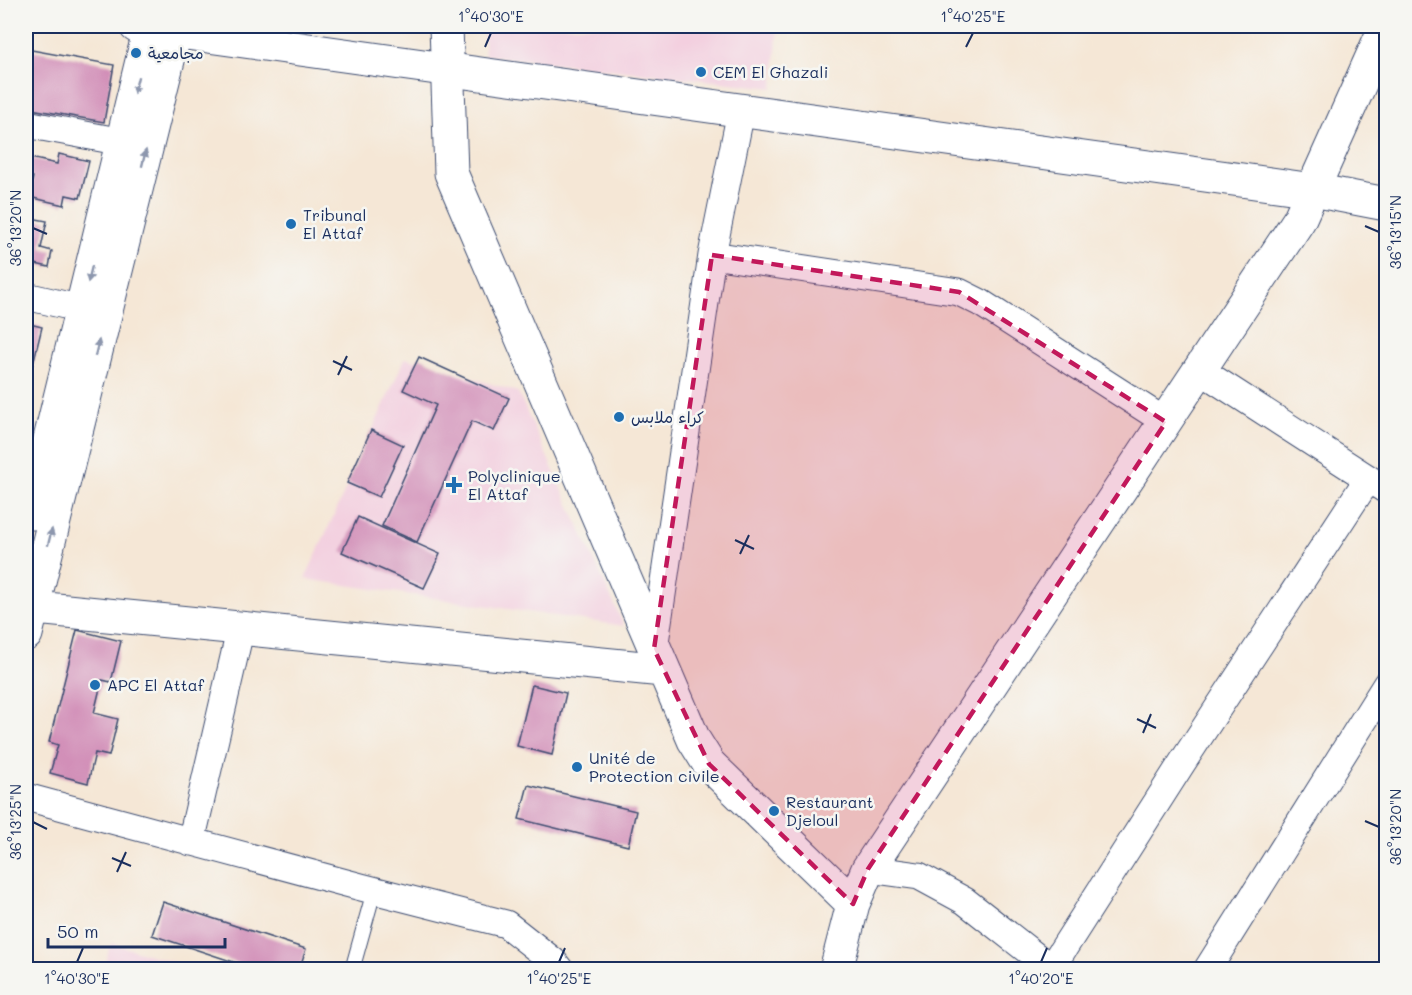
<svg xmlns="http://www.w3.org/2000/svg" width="1412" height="995" font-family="Mali,'Playpen Sans Arabic',sans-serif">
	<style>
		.built { fill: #f3cfdf }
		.building { fill: #d28fb8 }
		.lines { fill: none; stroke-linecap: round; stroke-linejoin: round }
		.lane-casing { stroke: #3c4b70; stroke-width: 16 }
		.street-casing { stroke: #3c4b70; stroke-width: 29 }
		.secondary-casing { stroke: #3c4b70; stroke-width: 35 }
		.primary-casing { stroke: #3c4b70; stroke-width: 35 }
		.lane { stroke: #fff; stroke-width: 14 }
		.street { stroke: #fff; stroke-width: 27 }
		.secondary { stroke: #fff; stroke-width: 33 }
		.primary { stroke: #fff; stroke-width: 33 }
		.oneway { fill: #8d97ae }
		.marked { fill: #c2185b; fill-opacity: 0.2; stroke: #c2185b; stroke-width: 4.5; stroke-dasharray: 12 8; stroke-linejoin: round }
		.ticks { fill: none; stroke: #1b2f5e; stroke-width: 2 }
		.poi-dot { fill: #1f6fb2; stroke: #f6f6f2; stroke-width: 2 }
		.labels { text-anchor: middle; stroke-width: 5; stroke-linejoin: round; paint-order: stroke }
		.poi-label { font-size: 16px; fill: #1b2f5e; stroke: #f6f6f2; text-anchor: start }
		.neatline { fill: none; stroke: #1b2f5e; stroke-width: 2 }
		.ticks-label { font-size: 15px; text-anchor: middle; fill: #1b2f5e }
	</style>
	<rect width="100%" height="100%" fill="#f6f6f2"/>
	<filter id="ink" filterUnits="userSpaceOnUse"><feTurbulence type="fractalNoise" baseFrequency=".0167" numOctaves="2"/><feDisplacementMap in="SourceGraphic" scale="12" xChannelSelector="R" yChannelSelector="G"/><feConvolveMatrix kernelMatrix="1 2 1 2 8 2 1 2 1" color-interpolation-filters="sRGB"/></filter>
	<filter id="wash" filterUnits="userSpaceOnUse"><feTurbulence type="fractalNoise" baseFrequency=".008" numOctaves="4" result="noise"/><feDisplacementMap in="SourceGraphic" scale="24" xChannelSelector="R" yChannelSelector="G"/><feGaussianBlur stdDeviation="1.35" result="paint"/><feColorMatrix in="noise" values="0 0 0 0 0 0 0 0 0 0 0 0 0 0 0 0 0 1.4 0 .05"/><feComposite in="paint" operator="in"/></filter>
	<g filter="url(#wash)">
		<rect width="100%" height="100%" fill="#f5e7d6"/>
		<path class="built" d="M483 26H778L773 88 485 55Z
			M405 358 518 392 624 626 305 579Z
			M111 943 195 969H103Z"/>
		<g id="blocks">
			<path class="building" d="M26 49 114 65 104 122 26 108Z
				M59 154 89 161 80 198 66 195 64 205 29 197 33 177 26 175V157L57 164Z
				M26 217 47 221 41 248 52 251 49 267 26 262Z
				M26 323 42 327 33 364 26 363Z
				M419 357 509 398 494 431 472 421 417 542 382 526 436 405 403 390Z
				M371 430 403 445 379 497 347 483Z
				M358 517 440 554 424 588 342 552Z
				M77 630 121 641 111 682 102 680 94 713 118 719 109 756 95 753 88 783 50 773 58 745 49 742Z
				M532 685 566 693 552 755 517 746Z
				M528 785 636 811 628 846 519 819Z
				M163 902 306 949 299 970H258L152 935Z"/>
		</g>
	</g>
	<g filter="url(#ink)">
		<use href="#blocks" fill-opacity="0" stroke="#3c4b70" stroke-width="1.5"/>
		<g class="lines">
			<g class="lane-casing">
				<path id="lane" d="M352 970 374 891"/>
			</g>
			<g class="street-casing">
				<path id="street" d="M26 124 123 142
					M712 255 959 292 981 303 1166 422
					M26 296 82 309
					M1200 370 1386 490
					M654 649 712 255 741 111
					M26 797 361 887 506 924 553 961 560 970
					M191 842 241 627
					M868 869 919 876 965 901 1053 970
					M1051 968 1182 763 1368 479
					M1207 970 1386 685"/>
			</g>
			<g class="secondary-casing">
				<path id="secondary" d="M446 26 451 173 694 740 709 764 853 904
					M32 513 150 28
					M26 607 663 670
					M26 634 175 32
					M836 970 853 904 868 869 1299 220 1386 26"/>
			</g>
			<g class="primary-casing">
				<path id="primary" d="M136 26 1313 190 1386 204"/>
			</g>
			<use href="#lane" class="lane"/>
			<use href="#street" class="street"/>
			<use href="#secondary" class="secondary"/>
			<use href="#primary" class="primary"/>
		</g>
		<defs><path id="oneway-solid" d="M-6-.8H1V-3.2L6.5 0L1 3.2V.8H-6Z" transform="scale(1.5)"/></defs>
		<g class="oneway">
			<use href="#oneway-solid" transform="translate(136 85) rotate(104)"/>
			<use href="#oneway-solid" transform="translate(144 158) rotate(-76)"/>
			<use href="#oneway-solid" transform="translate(90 274) rotate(104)"/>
			<use href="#oneway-solid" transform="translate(97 348) rotate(-76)"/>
			<use href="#oneway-solid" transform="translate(50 537) rotate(-76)"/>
		</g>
	</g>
	<path class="marked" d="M712 255 959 292 1166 422 868 869 853 904 709 764 654 649Z"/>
	<path class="ticks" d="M485 47 491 33M966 47 973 33M1365 226 1379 232M33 228 47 234M333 361 352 370M338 375 347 356M735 540 754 549M740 554 749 535M1137 719 1156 728M1143 733 1151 714M1365 821 1379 827M33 822 47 829M112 858 131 866M117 872 126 852M77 962 83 948M559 962 565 948M1041 962 1047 948"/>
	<g class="poi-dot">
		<circle cx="136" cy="53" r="6"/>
		<circle cx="701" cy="72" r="6"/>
		<circle cx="291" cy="224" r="6"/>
		<circle cx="619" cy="417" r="6"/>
		<path d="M451 476h6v6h6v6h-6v6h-6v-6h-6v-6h6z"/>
		<circle cx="95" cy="685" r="6"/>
		<circle cx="577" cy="767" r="6"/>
		<circle cx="774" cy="811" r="6"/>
	</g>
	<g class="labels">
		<g class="poi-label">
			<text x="148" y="59">مجامعية</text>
			<text x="713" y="78">CEM El Ghazali</text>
			<text x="303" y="221">Tribunal<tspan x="303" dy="18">El Attaf</tspan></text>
			<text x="631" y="423">كراء ملابس</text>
			<text x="468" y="482">Polyclinique<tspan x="468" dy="18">El Attaf</tspan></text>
			<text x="107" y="691">APC El Attaf</text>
			<text x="589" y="764">Unité de<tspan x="589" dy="18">Protection civile</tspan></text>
			<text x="786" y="808">Restaurant<tspan x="786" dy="18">Djeloul</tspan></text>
		</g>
	</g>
	<rect width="1412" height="995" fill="none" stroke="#f6f6f2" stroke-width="66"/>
	<path d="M48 938v9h177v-9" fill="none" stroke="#1b2f5e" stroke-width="3"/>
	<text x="57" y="938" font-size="18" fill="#1b2f5e" stroke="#f6f6f2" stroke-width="4.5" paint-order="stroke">50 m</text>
	<rect x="33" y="33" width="1346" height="929" class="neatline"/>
	<g class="ticks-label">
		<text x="491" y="22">1°40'30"E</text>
		<text x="973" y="22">1°40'25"E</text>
		<text transform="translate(16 228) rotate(-90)" y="5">36°13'20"N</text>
		<text transform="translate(1396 232) rotate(-90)" y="5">36°13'15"N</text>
		<text transform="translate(16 822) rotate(-90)" y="5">36°13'25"N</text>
		<text transform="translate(1396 827) rotate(-90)" y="5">36°13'20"N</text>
		<text x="77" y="984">1°40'30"E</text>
		<text x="559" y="984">1°40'25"E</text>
		<text x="1041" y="984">1°40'20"E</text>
	</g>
</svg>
